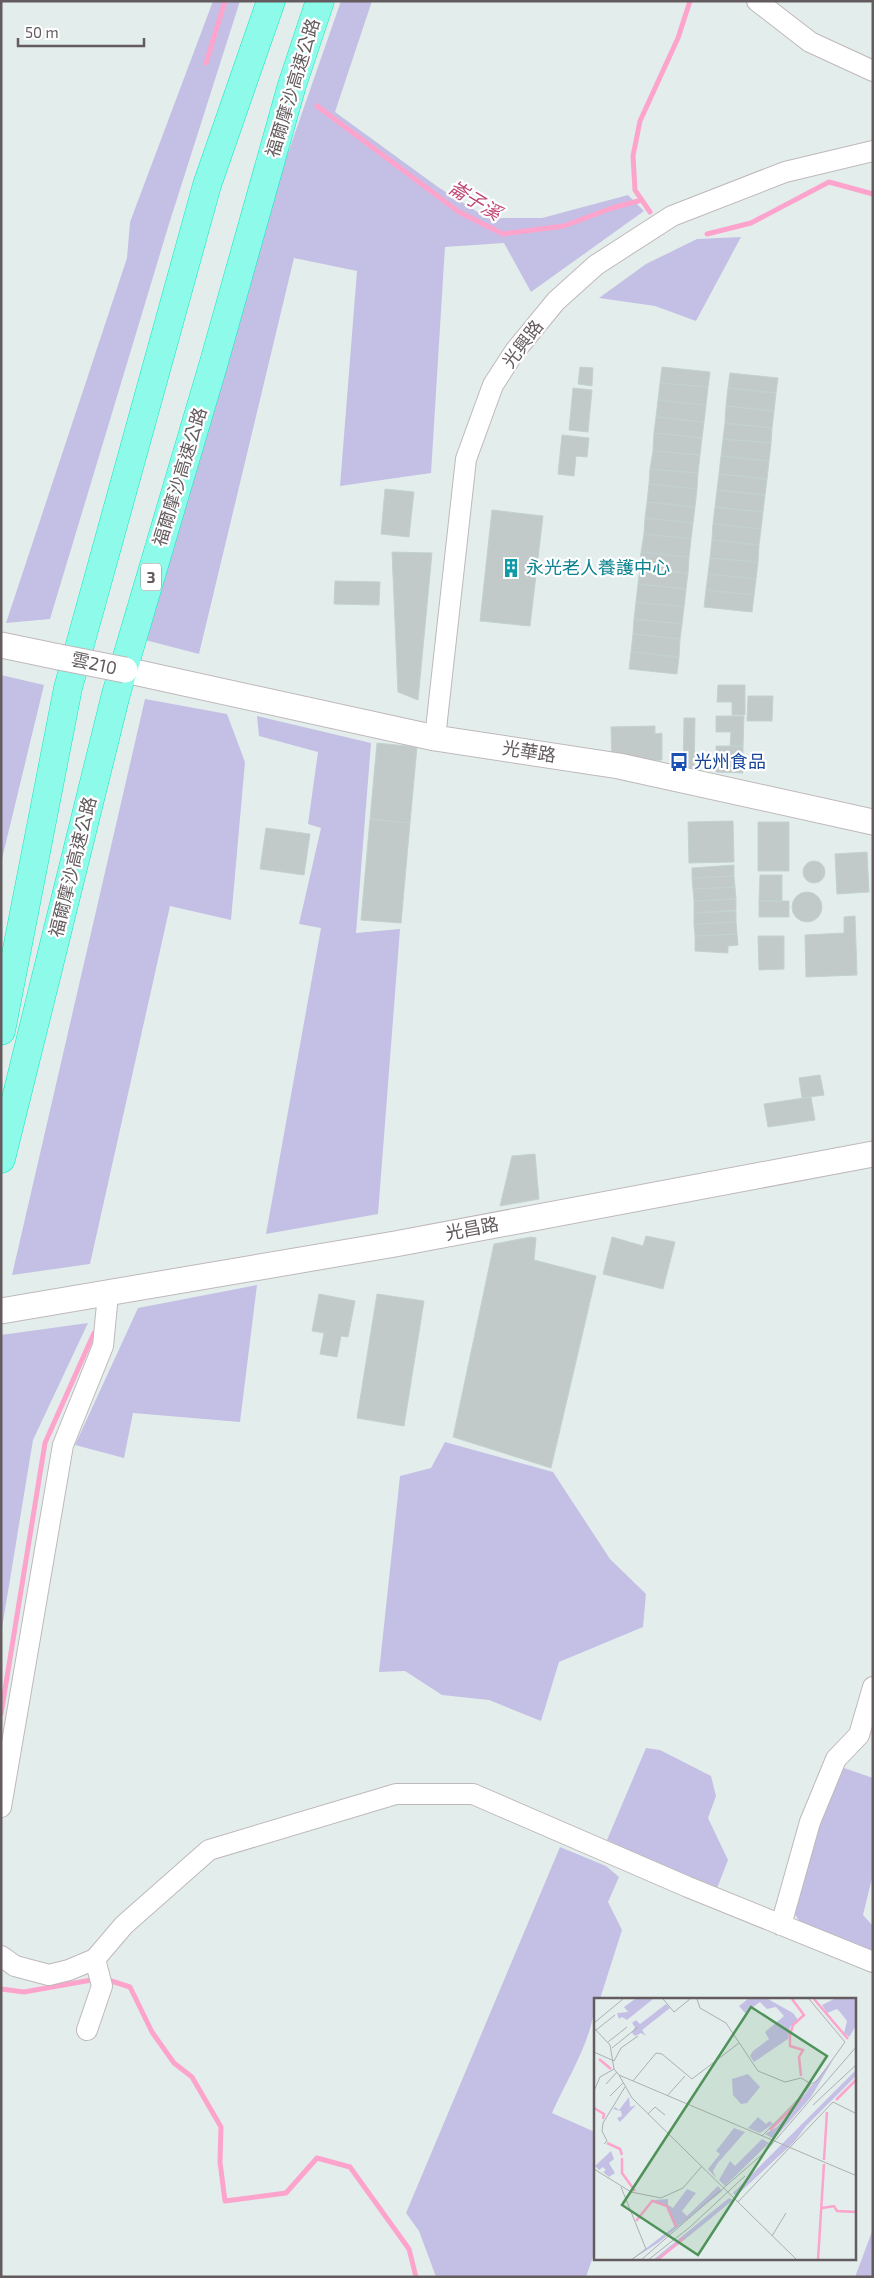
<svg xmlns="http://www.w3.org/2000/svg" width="874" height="2278" font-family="'Exo 2','Noto Sans TC',sans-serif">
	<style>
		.green { fill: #c4c0e5 }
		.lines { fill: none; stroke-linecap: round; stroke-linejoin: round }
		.stream { stroke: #fda4cd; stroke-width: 5 }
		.building { fill: #c2cac9; stroke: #c2d2cf }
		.minor-casing { stroke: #bfb8ba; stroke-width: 22 }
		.tertiary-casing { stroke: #bfb8ba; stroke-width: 27 }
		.motorway-casing { stroke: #06ebbb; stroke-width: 29 }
		.minor { stroke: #fff; stroke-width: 20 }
		.tertiary { stroke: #fff; stroke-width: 25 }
		.motorway { stroke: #8efaea; stroke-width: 28 }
		.tertiary-bridge-casing { stroke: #bfb8ba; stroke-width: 27; stroke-linecap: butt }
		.tertiary-bridge { stroke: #fff; stroke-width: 25 }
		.labels { text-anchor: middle; stroke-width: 4.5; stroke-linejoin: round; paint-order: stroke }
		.shield { fill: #fff; stroke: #928c8e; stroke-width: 1 }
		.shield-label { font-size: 16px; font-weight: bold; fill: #635b5e }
		.street-label { font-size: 18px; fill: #635b5e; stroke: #fff }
		.culture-label { font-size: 18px; fill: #0d838f; stroke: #fff; text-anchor: start }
		.transit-label { font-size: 18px; fill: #164399; stroke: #fff; text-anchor: start }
		.water-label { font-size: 19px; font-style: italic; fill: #c04775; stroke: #fff }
		.inset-river { fill: none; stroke: #fda4cd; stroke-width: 2.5 }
		.inset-road { fill: none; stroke: #acafaf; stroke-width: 1 }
		.view { fill: #4f925a; fill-opacity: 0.15; stroke: #4f925a; stroke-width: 2.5 }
		.inset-edge { fill: none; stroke: #635b5e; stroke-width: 2.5 }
	</style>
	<rect width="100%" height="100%" fill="#e3eeec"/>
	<path class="green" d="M213 1H240L169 224 50 619 6 623 127 258 130 222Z
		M341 1H372L335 112 438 187 487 218H542L628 195 644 211 531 292 504 243 445 247 431 473 340 486 357 271 294 258 199 654 145 640 274 193Z
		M741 237 696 321 655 306 599 298 646 264 697 239Z
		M1 675 44 685 1 863Z
		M145 699 227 714 245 762 231 920 170 906 90 1264 12 1275Z
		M257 716 371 743 356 933 400 929 378 1214 266 1234 321 928 299 924 321 828 308 824 318 752 259 736Z
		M257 1285 240 1422 133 1413 124 1458 75 1445 138 1308Z
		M88 1323 33 1440 1 1634V1335Z
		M445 1442 553 1472 610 1559 646 1594 643 1627 559 1662 541 1721 489 1700 442 1695 405 1671 379 1672 400 1476 431 1468Z
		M646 1748 660 1750 711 1776 716 1796 708 1818 728 1860 716 1891 607 1840Z
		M844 1768 873 1778V1874L863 1915 873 1926V1955L801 1924 793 1911 814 1827Z
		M560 1847 606 1866 619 1877 608 1902 622 1930 600 1999H595C595 2036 567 2079 552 2113L595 2132V2251L586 2277H436L419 2231 406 2213Z
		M873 2229V2277H855Z"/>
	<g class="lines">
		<path class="stream" d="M206 63 225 1
			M317 106 459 212 503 234 564 226 612 208 642 200
			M650 212 635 190 633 156 640 121 678 38 690 1
			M707 234 751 223 829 182 873 194
			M1 1714 45 1443 94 1333
			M105 1979 130 1987 152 2032 174 2063 192 2077 221 2127 220 2162 225 2201 286 2193 317 2158 350 2167 409 2249 416 2277
			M1 1989 24 1992 97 1979"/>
	</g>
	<path class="building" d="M580 367 593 368 592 386 578 384Z
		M662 367 710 372 708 387 660 383Z
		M730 373 778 378 776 393 728 388Z
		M660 383 708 387 706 405 658 400Z
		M573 388 592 390 588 432 569 430Z
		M728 388 776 393 774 411 726 406Z
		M658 400 706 405 704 422 656 417Z
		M726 406 774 411 772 428 725 423Z
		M656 417 704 422 702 438 654 433Z
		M725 423 772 428 771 443 723 439Z
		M654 433 702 438 700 455 653 451Z
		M562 435 589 438 587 457 576 456 574 476 558 474Z
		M723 439 771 443 769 461 721 456Z
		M653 451 700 455 698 473 650 469Z
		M721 456 769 461 767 479 719 474Z
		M650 469 698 473 697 489 649 484Z
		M719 474 767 479 765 495 717 490Z
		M649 484 697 489 695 507 647 502Z
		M385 489 414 492 409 537 381 534Z
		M717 490 765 495 763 512 715 507Z
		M647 502 695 507 693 523 645 518Z
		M715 507 763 512 761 529 713 524Z
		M492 510 543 516 530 626 480 621Z
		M645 518 693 523 691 539 644 534Z
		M713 524 761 529 759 545 712 540Z
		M644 534 691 539 689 557 641 552Z
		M712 540 759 545 758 562 710 558Z
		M392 552 432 553 418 700 398 692Z
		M641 552 689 557 688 573 640 569Z
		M710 558 758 562 756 579 708 574Z
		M640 569 688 573 686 589 638 584Z
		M708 574 756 579 754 595 706 590Z
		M335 581 380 582 379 605 334 604Z
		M638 584 686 589 684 607 636 602Z
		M706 590 754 595 752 612 704 607Z
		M636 602 684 607 682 624 634 619Z
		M634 619 682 624 680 639 633 634Z
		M633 634 680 639 679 657 631 652Z
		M631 652 679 657 677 674 629 669Z
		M718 685H745V715H732V702H717Z
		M748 696H773L772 721H747Z
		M716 716H744L743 746H730L731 732H716Z
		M684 718H695L694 774 683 771Z
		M655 726V734L662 733V760L612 762 611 727Z
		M377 743 417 747 410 823 370 819Z
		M716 746H743V773L716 772Z
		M370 819 410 823 401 923 361 920Z
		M733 821 734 862 689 863 688 822Z
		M758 822H789V871H758Z
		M266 828 310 834 304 875 260 869Z
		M867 852 869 892 837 894 835 854Z
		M803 872a11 11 0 1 1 22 0a11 11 0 1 1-22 0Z
		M734 865V876L692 878V868Z
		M760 875H782V901H759Z
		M734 876 735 887 693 889 692 878Z
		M735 887 736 899 694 901 693 889Z
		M792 907a15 15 0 1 1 30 0a15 15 0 1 1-30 0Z
		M736 899V910L694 913V901Z
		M759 901H789V917H759Z
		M736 911V922L694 924V913Z
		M855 916 857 975 806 977 805 935 844 933V917Z
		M736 922 737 934 695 936 694 924Z
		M737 934 738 945 728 946V953L695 951V936Z
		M758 936H784V969L759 970Z
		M820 1075 824 1095 802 1098 799 1078Z
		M811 1097 815 1120 768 1127 764 1104Z
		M535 1154 539 1199 500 1206 512 1156Z
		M646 1236 675 1242 663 1289 603 1274 612 1237 643 1246Z
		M531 1237 536 1238 534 1260 596 1276 551 1468 453 1437 494 1244Z
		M319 1294 355 1301 348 1337 341 1336 337 1357 320 1354 324 1333 312 1331Z
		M377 1294 424 1301 404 1426 357 1418Z"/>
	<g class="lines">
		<g class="minor-casing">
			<path id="minor" d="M757 1 810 42 873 71
				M435 738 466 459 493 385 515 351 556 301 596 265 672 216 785 172 873 151
				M1 1807 63 1445 103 1346 108 1294
				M781 1925 810 1822 836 1759 859 1735 873 1687
				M1 1956 15 1966 49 1975 69 1970 95 1959 124 1925 209 1850 396 1794H473L688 1887 873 1962
				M87 2030 102 1986 95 1959"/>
		</g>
		<g class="tertiary-casing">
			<path id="tertiary" d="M1 645 59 657
				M125 670 435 738 619 766 873 822
				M1 1311 395 1244 873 1154"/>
		</g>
		<g class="motorway-casing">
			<path id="motorway" d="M1 1031 68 688 207 185 271 1
				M1 1159 116 694 214 362 292 85 320 1"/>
		</g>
		<use href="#minor" class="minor"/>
		<use href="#tertiary" class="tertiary"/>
		<use href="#motorway" class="motorway"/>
		<g class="tertiary-bridge-casing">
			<path id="tertiary-bridge" d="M59 657 125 670"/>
		</g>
		<use href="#tertiary-bridge" class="tertiary-bridge"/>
	</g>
	<defs>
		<g id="building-bare" transform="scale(1.5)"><path d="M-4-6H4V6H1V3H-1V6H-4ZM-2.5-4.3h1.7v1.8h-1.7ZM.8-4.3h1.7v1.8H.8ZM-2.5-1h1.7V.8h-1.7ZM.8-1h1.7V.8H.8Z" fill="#0f9aa8" stroke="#fff" stroke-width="2.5" paint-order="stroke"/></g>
		<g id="bus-bare" transform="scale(1.5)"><path d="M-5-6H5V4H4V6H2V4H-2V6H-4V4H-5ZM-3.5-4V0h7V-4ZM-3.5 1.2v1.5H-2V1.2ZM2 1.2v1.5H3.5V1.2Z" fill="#1a4fb4" stroke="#fff" stroke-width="2.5" paint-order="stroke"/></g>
	</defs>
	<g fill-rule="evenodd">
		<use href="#building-bare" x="511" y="568"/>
		<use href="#bus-bare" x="679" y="762"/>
	</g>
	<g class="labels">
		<rect class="shield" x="141" y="563.5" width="20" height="27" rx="4"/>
		<g class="shield-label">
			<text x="151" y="583">3</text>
		</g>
		<g class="street-label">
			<text transform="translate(293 88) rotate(-73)" y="6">福爾摩沙高速公路</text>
			<text transform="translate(523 344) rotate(-53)" y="6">光興路</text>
			<text transform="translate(180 477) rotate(-73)" y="6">福爾摩沙高速公路</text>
			<text transform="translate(94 664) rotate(12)" y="6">雲210</text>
			<text transform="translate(529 752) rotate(9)" y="6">光華路</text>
			<text transform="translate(73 867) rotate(-76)" y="6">福爾摩沙高速公路</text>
			<text transform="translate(472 1229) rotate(-11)" y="6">光昌路</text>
		</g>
		<g class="culture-label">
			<text x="526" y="574">永光老人養護中心</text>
		</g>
		<g class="transit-label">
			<text x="694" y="768">光州食品</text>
		</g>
		<g class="water-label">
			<text transform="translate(475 200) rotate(31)" y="7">崙子溪</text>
		</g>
	</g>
	<g transform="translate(594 1998)">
		<rect width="262" height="262" fill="#e3eeec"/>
		<path d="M41 1H59L33 22 28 19 25 21 23 15 34 14 30 9ZM154 1H174L199 15 204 22 196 29 194 41 160 64 156 58 159 53 175 41 171 34 190 18 182 9 173 11 166 4 151 15 145 8ZM240 1H262V28L255 39 250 35 253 23 246 14 243 11 233 15 228 7ZM72 6 76 10 48 32 52 38 47 35 41 38 38 35 41 29 38 25 42 22 46 26ZM239 62 217 99 180 141 171 136 183 129ZM262 72V78L212 128 200 144 142 198 139 195ZM154 76 166 89 153 105 147 106 139 97 138 81ZM35 99 36 109 42 107 26 124 23 120 28 118 27 113 19 111 21 109 25 112ZM164 119 172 126 176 123 179 126 166 135 154 130ZM140 130 151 134 123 166 119 173 122 180 114 171 126 156 122 153ZM168 141 175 145 131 188 125 182 136 163 141 168ZM17 153 20 161 15 165 21 175 15 179 9 174 12 172 9 169 5 172 1 168ZM124 188 128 193 64 245 37 262 81 228 74 210 60 202 74 201V207L79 210 93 191 102 195 88 213 93 218ZM135 200 139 202 105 230 65 262H59Z" fill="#c4c0e5"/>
		<path class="inset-river" d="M198 1 210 17 199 27 196 37V48L209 52 205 59 207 78M220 1 254 41M5 61 17 71M242 102 263 81M0 110 10 116 9 121M176 132 207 101M13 145 26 151 28 157M28 160V175L41 193M230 162 233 114M59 203 73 208 82 229M228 210 240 208 243 213 263 214M42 223 59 202M63 262 90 240M224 262 230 166"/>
		<path class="inset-road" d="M69 1 80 14 96 1M103 1 106 10 132 25 164 73 191 84 207 80 214 84 216 88 211 94 168 138M215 1 251 44 223 83 215 87M0 25 29 1M0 30 16 47 20 71 25 77 263 178M2 32 21 17M14 44 33 29M18 50 44 29M0 54 20 63M20 63 27 50 44 38M25 77 38 100 203 262M39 83 62 55 68 56 98 81 145 45M12 86 23 74M0 93 6 79 20 71M16 98 29 85M73 98 91 78M219 107 263 66M54 116 61 109 71 117M10 146 13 143 8 133 9 125 31 89M0 171 37 194 67 200 89 190 108 168M27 189 52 251 37 262M144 204 239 104 263 116M178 238 192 215M47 262 172 153 263 48M54 262 96 229 151 178"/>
		<path class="view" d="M157 9 233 58 104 257 28 207Z"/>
		<rect width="262" height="262" class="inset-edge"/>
	</g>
	<rect width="874" height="2278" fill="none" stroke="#635b5e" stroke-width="5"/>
	<path d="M18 38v8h126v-8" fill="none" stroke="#635b5e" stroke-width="2.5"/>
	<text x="25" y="38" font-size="15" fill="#635b5e" stroke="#ffffff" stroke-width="4" paint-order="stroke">50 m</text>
</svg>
